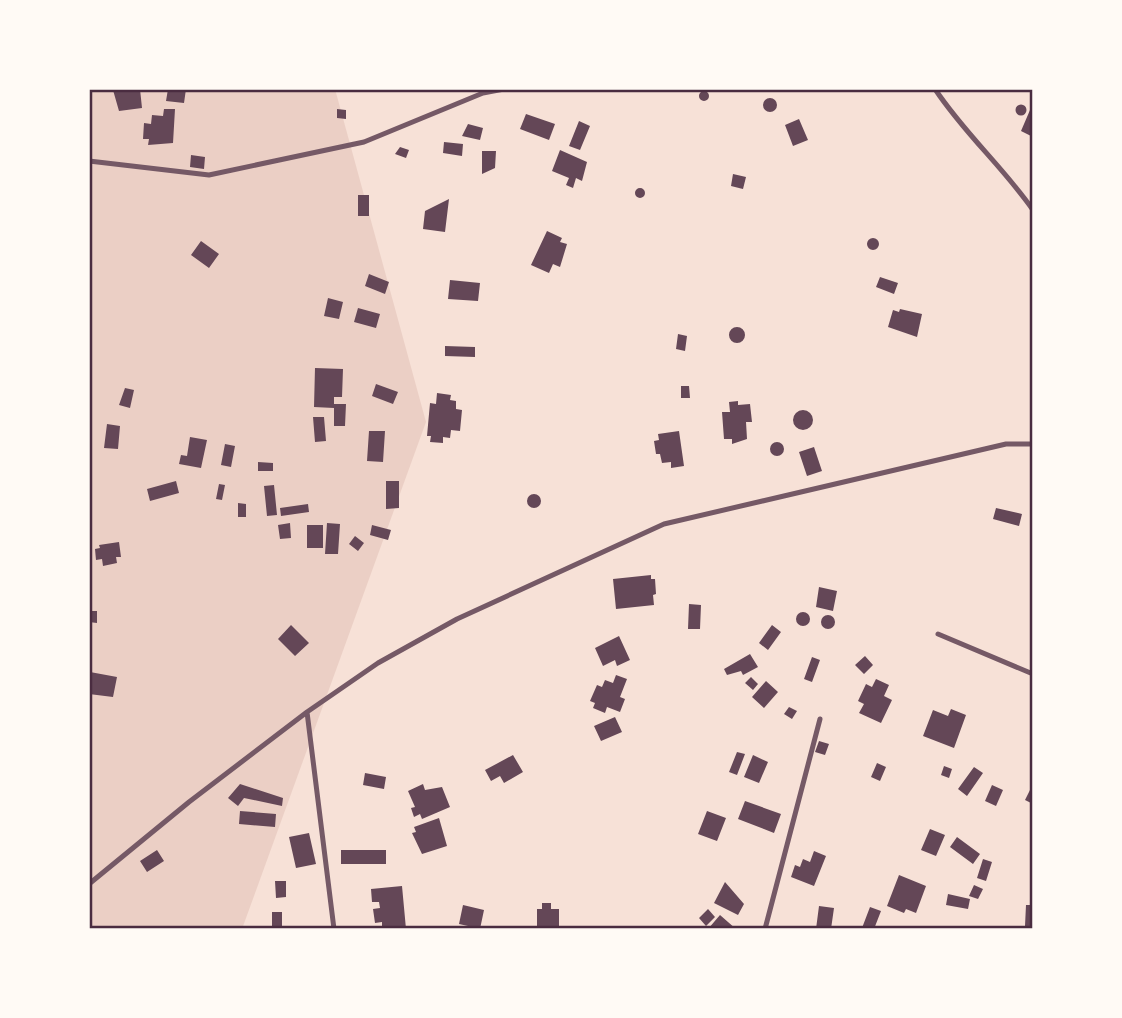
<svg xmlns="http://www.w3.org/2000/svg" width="1122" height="1018" font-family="Raleway,sans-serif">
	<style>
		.green { fill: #ebcfc5 }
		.building { fill: #644757 }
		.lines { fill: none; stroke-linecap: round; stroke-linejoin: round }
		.minor { stroke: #755966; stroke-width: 5 }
		.neatline { fill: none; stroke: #4a2c40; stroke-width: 2.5 }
	</style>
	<rect width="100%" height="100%" fill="#f7e1d7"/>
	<path class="green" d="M89 89H335L426 422 242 929H89Z"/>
	<path class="building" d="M140 89 142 108 119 111 113 90Z
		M168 89H186L184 103 166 101Z
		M699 96a5 5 0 1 1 10 0a5 5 0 1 1-10 0Z
		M763 105a7 7 0 1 1 14 0a7 7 0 1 1-14 0Z
		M1015.5 110a5.5 5.5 0 1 1 11 0a5.5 5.5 0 1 1-11 0Z
		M164 109H175L173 143 148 145 149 139H143L144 123 151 124 152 115 163 116Z
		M337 109 346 110V119L337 118Z
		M1030 110 1033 111V137L1021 131Z
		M526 114 555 124 549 140 520 129Z
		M799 119 808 140 793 146 785 125Z
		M579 121 590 126 580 150 569 146Z
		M468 124 483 128 480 140 462 136Z
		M444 142 463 144 462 156 443 153Z
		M400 147 409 150 406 158 395 154Z
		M560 150 587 162 582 181 576 178 573 188 566 185 569 178 552 171Z
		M482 151H496L495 168 482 174Z
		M191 155 205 157 204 169 190 167Z
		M733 174 746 177 743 189 731 186Z
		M635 193a5 5 0 1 1 10 0a5 5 0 1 1-10 0Z
		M358 195H369V216H358Z
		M449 199 445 232 423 229 425 211Z
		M547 231 562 238 560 242 567 244 560 267 553 264 549 273 531 265Z
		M867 244a6 6 0 1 1 12 0a6 6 0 1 1-12 0Z
		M201 241 219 254 209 268 191 255Z
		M369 274 389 282 385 294 365 286Z
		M880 277 898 283 894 294 876 287Z
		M450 280 480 283 478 301 448 299Z
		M328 298 343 302 339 319 324 316Z
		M358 308 380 314 376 328 354 322Z
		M900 309 922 314 917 337 888 327 893 310 899 312Z
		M729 335a8 8 0 1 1 16 0a8 8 0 1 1-16 0Z
		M678 334 687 336 685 351 676 349Z
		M445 346 475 347V357L445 356Z
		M315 368 343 369 342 397H334V404H346L345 426H334V408L314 407Z
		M376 384 398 392 393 404 372 396Z
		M681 386H689L690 398H681Z
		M125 388 134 390 130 408 119 405Z
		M437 393 451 395 450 400 456 401V409L462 410 460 431 451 430 450 438 443 437V443L430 442 431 436H427L430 403 436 404Z
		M738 401V405L750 404 752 422H746L747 439 732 444V439H724L722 412H730L729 402Z
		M793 420a10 10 0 1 1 20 0a10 10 0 1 1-20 0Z
		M313 417H324L326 441 315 442Z
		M107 424 120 426 118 449 104 448Z
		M369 431H385L383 462 367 461Z
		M679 431 684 466 671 468V462L662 463 660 454H656L654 441 659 440 658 434Z
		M190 437 207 440 201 468 179 464 181 455 187 456Z
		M770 449a7 7 0 1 1 14 0a7 7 0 1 1-14 0Z
		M225 444 235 446 231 467 221 465Z
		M814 447 822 471 807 476 799 452Z
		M258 462 273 463V471H258Z
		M176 481 179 493 150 501 147 489Z
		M386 481H399V508L386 509Z
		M219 484 225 485 222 500 216 499Z
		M274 485 277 515 267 516 264 486Z
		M527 501a7 7 0 1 1 14 0a7 7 0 1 1-14 0Z
		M238 503 246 504V517H238Z
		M308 504 309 512 281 516 280 508Z
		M996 508 1022 514 1019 526 993 519Z
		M290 523 291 538 280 539 278 525Z
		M327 523 340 524 338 554H325Z
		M307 525H323V548H307Z
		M372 525 391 530 388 540 370 535Z
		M355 536 364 543 358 551 349 544Z
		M119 542 121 557H116L117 563 103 566 102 559 96 560 95 549 100 548 99 545Z
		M651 575V579H655L656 594 653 595 654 605 616 609 613 579Z
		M819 587 837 591 833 611 816 607Z
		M689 604 701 605 700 629H688Z
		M89 611H97V623L89 622Z
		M796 619a7 7 0 1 1 14 0a7 7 0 1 1-14 0Z
		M821 622a7 7 0 1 1 14 0a7 7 0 1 1-14 0Z
		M291 625 309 643 295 656 278 639Z
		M772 625 781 632 768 650 759 643Z
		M619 636 630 660 617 666 615 660 603 666 595 648Z
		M750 654 758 667 743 675 741 671 727 675 724 669Z
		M865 656 873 665 864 674 855 665Z
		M812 657 820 660 812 682 804 679Z
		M90 672 117 677 113 697 89 694Z
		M616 675 627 679 620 697 625 699 620 712 607 707 605 713 593 708 595 703 590 701 597 685 602 687 605 680 613 683Z
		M751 677 758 684 753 690 745 683Z
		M876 679 889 685 884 696 892 700 881 723 859 713 864 704 858 701 866 684 872 687Z
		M766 681 778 692 764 708 752 697Z
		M789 707 797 711 792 719 784 714Z
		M951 709 966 715 954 748 923 736 933 710 948 716Z
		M615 717 622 732 601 741 594 726Z
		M819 741 829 744 825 755 815 752Z
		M737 752 745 754 737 775 729 772Z
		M513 755 523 772 504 783 500 776 491 781 485 770Z
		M753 755 768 762 759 783 744 777Z
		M877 763 886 767 880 781 871 777Z
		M944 766 952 769 949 778 941 775Z
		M974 767 983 773 967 796 958 789Z
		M365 773 386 777 384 789 363 785Z
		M240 784 283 798 282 806 244 798 238 806 228 798Z
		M423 784 425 790 442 787 450 807 422 819 420 814 414 817 411 808 415 807 408 791Z
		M1033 784V804L1025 800Z
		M992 785 1003 790 996 806 985 801Z
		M745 801 781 814 774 833 738 819Z
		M240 811 276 814 275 827 239 824Z
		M707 811 726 818 717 841 698 834Z
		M439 818 447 846 422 854 412 833 416 832 414 827Z
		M930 829 945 835 936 856 921 850Z
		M309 833 316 864 296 868 289 837Z
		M957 837 980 854 973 864 950 847Z
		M157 850 164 861 147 872 140 861Z
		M341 850H386V864H341Z
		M814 851 826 856 814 886 791 877 795 865 800 867 803 859 810 862Z
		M983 859 992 862 986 881 977 878Z
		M899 875 926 886 916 913 906 909 904 913 887 906Z
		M275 881H286V897L276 898Z
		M725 882 744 904 738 915 714 903Z
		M974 885 983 889 978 899 969 896Z
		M402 886 406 929H382V922L375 923 373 909 380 908 379 902H372L371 889Z
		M948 894 970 899 968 909 946 905Z
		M542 903H551V909H559V926H551V929L537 927V909H542Z
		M463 905 484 910 480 929H468V926L459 924Z
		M1026 905H1033V926H1025Z
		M819 906 834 908 831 929H816Z
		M870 907 881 911 874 929H864L862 928Z
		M708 909 715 917 706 926 699 918Z
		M272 912H282V927H272Z
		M720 915 736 929H708Z"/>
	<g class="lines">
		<path class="minor" d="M935 89C964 133 1003 167 1033 210
			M89 161 209 175 364 142 483 93 504 89
			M938 634 1033 674
			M307 712 334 929
			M89 884 189 802 307 712 378 663 457 619 664 524 1006 444H1033
			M765 929 820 719"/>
	</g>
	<rect width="1122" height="1018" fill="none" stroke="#fffaf5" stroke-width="182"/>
	<rect x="91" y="91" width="940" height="836" class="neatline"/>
</svg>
